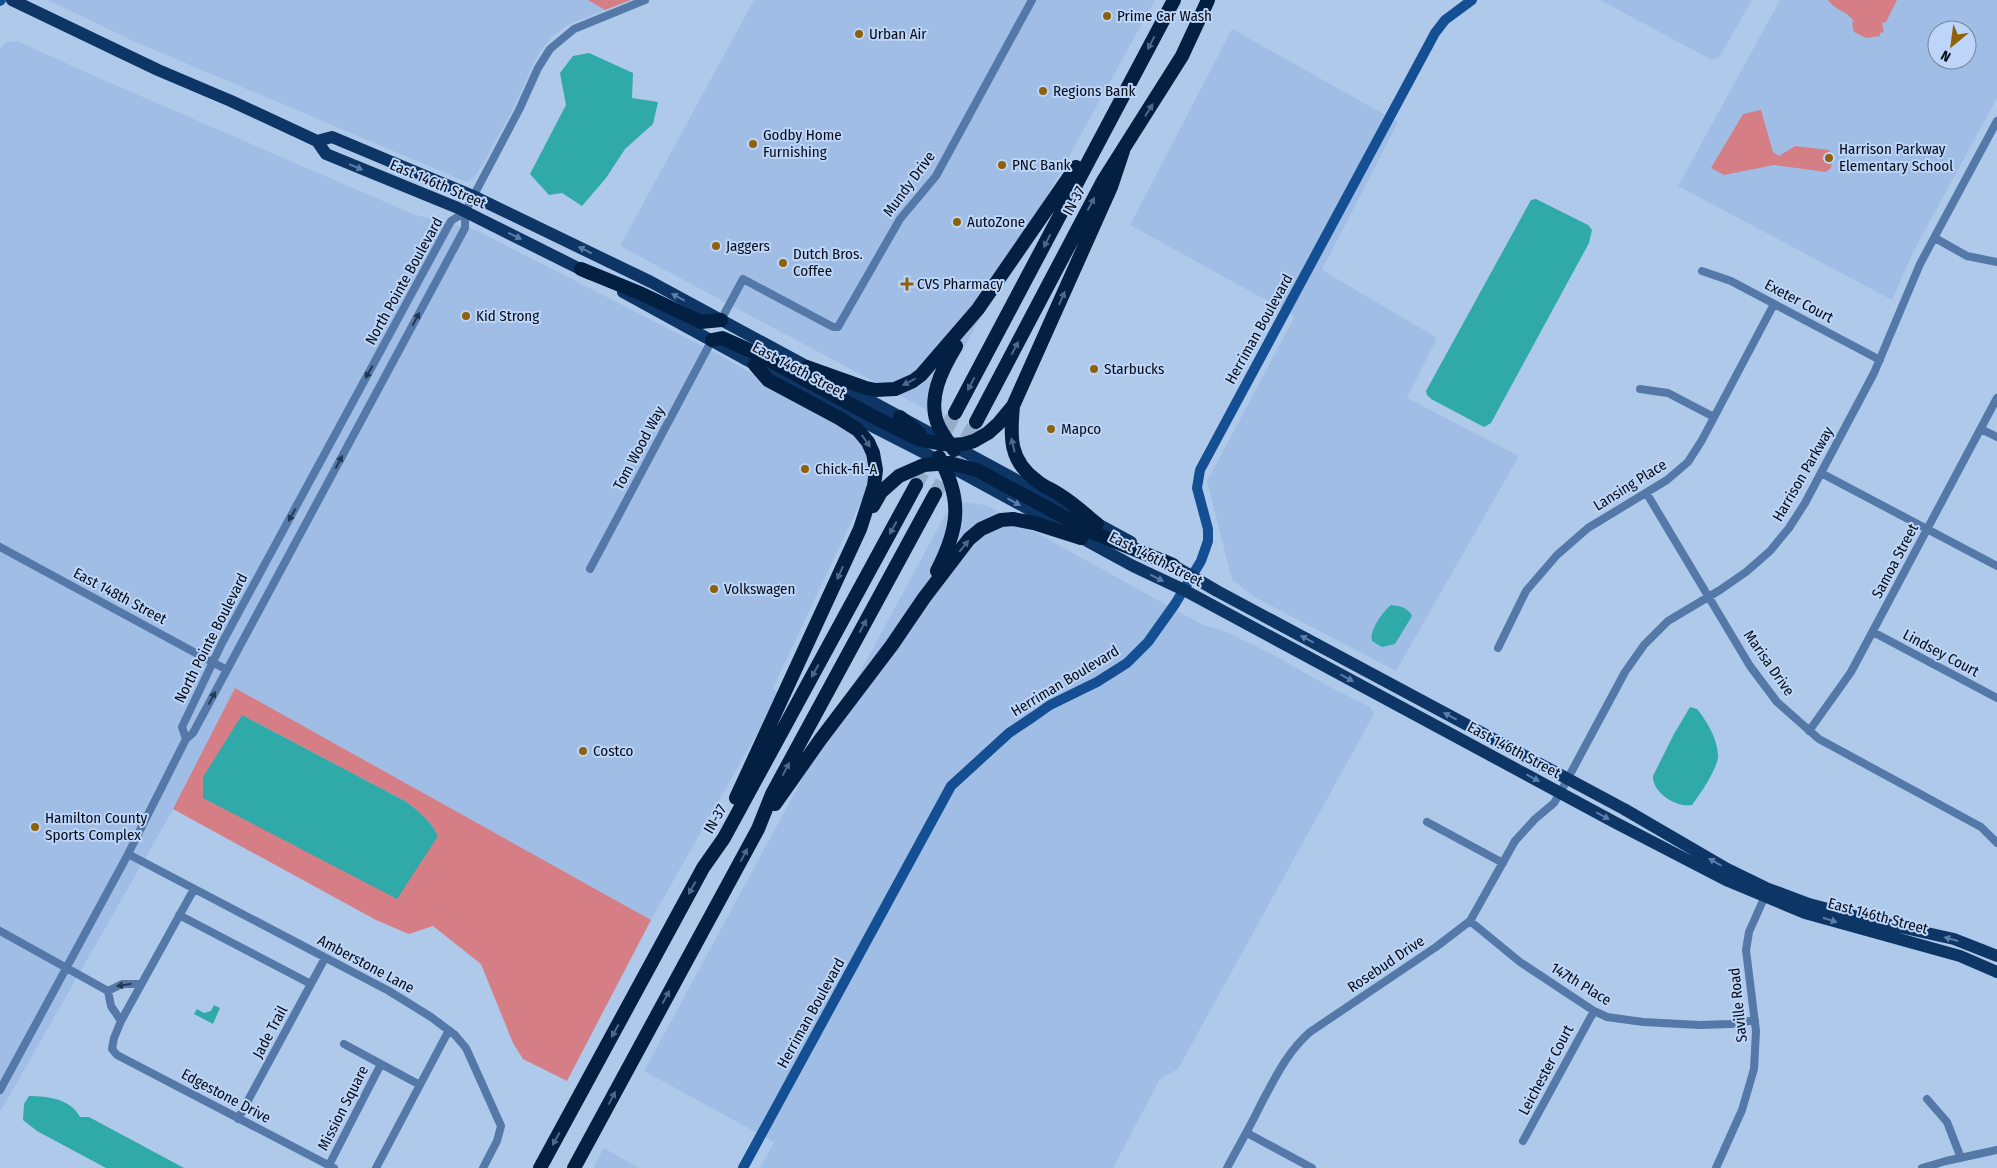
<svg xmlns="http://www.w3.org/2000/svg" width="1997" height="1168" font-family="'Fira Sans Condensed',sans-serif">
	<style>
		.built { fill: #a0bee5; fill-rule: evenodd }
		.green { fill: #d57e85; fill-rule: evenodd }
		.water { fill: #30a9a9 }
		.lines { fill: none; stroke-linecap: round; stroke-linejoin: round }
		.highway-tunnel { stroke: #96adca; stroke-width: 14; stroke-dasharray: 14 7; stroke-linecap: butt }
		.street { stroke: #5478a7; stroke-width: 8 }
		.secondary { stroke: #144f94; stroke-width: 10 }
		.primary { stroke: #0d3566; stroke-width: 12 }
		.highway { stroke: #032043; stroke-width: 14 }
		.oneway { fill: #4d688b }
		.oneway2 { fill: #5c7da8 }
		.oneway3 { fill: #253751 }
		.poi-dot { fill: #8f610b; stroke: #bcd5f8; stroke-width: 2 }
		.labels { text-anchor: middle; stroke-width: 4; stroke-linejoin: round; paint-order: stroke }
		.poi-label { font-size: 15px; fill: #050c17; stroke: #bcd5f8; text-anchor: start }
		.street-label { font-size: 15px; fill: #050c17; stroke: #bcd5f8 }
	</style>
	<rect width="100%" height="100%" fill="#afc9ea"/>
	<path class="built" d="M48 0H588L605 10 569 24 552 37 539 53 510 115 482 166 474 177 469 181H464L131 40Z
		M754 0H1155L929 411 620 246Z
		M1600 0H1752L1720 56 1712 60Z
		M1780 0H1997V98L1912 254 1892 300 1678 186ZM1937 30H1967V60H1937Z
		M1232 29 1398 122 1322 270 1437 338 1407 398 1519 456 1396 671 1256 598 1232 580 1207 481 1295 316 1130 225Z
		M17 41 92 75 413 214 478 231 714 352 844 426 860 437 865 449 868 479 864 495 773 688 779 695 651 920 235 688 178 801 0 1112V49L6 42Z
		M959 502 986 505 1203 625 1222 630 1274 655 1328 686 1370 707 1374 714 1178 1069 1160 1079 1113 1168H760L774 1142 644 1071 944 517 950 507Z
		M604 1148 639 1168H593Z"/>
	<path class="green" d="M588 0H631L605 10Z
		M1828 0H1897L1886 22 1882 23 1884 32 1880 33V36L1866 38 1854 32 1852 23 1854 22C1848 11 1834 10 1828 0Z
		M1761 110 1773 152 1779 156 1795 146 1829 150 1833 156 1831 168 1826 172 1774 165 1724 175 1711 168 1743 114Z
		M235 688 651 920 567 1081 523 1059 513 1043 481 964 433 926 409 934 376 920 173 809ZM242 715 405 801C419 811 430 820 438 836Z"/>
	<path class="water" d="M589 53 633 73 632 98 658 102 653 124 625 149 606 178 582 206 562 193 549 195 530 174 566 105 560 73 573 56Z
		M1536 199 1588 225 1592 230 1589 243 1491 423 1484 427 1431 399 1427 395 1426 391 1531 200Z
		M1391 605C1399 606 1408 607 1412 616L1395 644 1382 647 1372 641C1369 631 1383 611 1391 605Z
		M1690 707 1697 709C1707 721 1718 740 1718 756 1718 768 1699 796 1692 805 1676 808 1652 792 1653 776L1674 734Z
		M242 715 405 801C419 811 430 820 438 836L397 899 203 798V777Z
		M214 1005 220 1008 213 1024 194 1014 197 1009 204 1013 211 1011Z
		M29 1096C48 1096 71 1099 80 1117H89L184 1168H106L37 1131 23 1120 24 1104Z"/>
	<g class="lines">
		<path class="highway-tunnel" d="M916 485 955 413
			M935 494 976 422"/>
		<path class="street" d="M1935 238 1967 256 1997 262
			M1702 271 1731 281 1880 360
			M721 320 743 279 833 327H838L900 219 936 176 1032 0
			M1640 389 1668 393 1714 417
			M1981 429 1997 437
			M1821 473 1997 566
			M1647 494 1750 666 1777 702 1819 739 1981 827 1997 843
			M0 547 227 670
			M590 569 712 340
			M1873 632 1997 698
			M1498 648 1526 591 1557 555 1588 528 1667 480 1688 462 1702 440 1774 304
			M1809 731 1851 672 1997 398
			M186 739 182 727 222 643 451 221 465 212
			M1427 822 1503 863
			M128 854 389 991 431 1017 455 1035 466 1048 501 1126 497 1141 483 1168
			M194 889 121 1021 114 1038 112 1049 117 1055 334 1168
			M179 915 311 984
			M1470 921 1520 962 1594 1011 1607 1017 1643 1022 1700 1025 1731 1024 1755 1020
			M0 931 108 991
			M108 991 122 984H141
			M108 991 111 1006 121 1021
			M344 1044 381 1064
			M0 1090 126 858 186 739 193 733 465 228V212L519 110 538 68 550 49 574 29 645 0
			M1927 1099 1947 1122 1961 1158
			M238 1119 325 958
			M1247 1133 1312 1168
			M1523 1141 1594 1011
			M329 1165 381 1064 420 1085
			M376 1168 449 1030
			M1227 1168C1238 1147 1250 1127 1260 1106 1275 1078 1287 1052 1310 1032L1436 947 1470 921 1515 841 1535 819 1554 803 1560 793 1625 672 1644 645 1668 621 1720 590 1746 572 1770 551 1789 528 1805 503 1874 373 1920 264 1997 121
			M1716 1168 1742 1110 1754 1069 1756 1031 1746 950 1749 932 1765 896
			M1922 1168 1946 1161 1997 1150"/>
		<path class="secondary" d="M0 1 1 0
			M743 1168 951 786 1009 733 1033 717 1050 705 1097 682 1127 663 1148 642 1175 604 1201 561 1208 541V529L1197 488 1200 470 1435 33 1445 20 1472 0"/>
		<path class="primary" d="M12 0 158 70 231 101 317 141 326 154 458 208 590 274
			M317 141 332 137 473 196 651 282 1131 542
			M623 292 809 394 942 462 1133 566 1184 590 1616 823 1726 880 1805 913 1960 956 1997 972
			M1164 560 1217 591 1624 809 1727 869 1766 888 1809 904 1873 921 1954 939 1997 956"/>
		<path class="highway" d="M581 269 642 294 701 322 721 320
			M712 340 722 338 758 354 878 419 918 439 926 441 951 445 964 444 974 441 988 433 998 424 1013 406 1111 187 1123 151
			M807 367 866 388 876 390 895 389 913 381 921 375 978 309 1076 167
			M1013 406C1010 437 1009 461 1037 481 1044 487 1053 490 1060 495 1073 503 1085 514 1097 524
			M955 413 1174 0
			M900 417 920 434
			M976 422 1103 181 1182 56 1208 0
			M954 450C949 443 943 435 939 427 926 400 942 369 956 346
			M873 506 881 492 899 476 924 465 949 463 977 470 1094 533 1173 565
			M937 571C959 528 963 500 939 457
			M736 798 860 529 874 486 876 470 873 453 868 442 858 430 839 418 768 380 755 365
			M775 804 820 740 892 645 924 598 969 539 981 529 1001 520 1013 519 1034 523 1081 538
			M540 1168 703 868 724 838 916 485
			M574 1168 758 829 772 794 935 494"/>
	</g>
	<defs><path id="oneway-solid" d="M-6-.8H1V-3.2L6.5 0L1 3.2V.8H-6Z" transform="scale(1.25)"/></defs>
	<g class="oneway">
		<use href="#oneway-solid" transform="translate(1151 43) rotate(118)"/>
		<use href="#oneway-solid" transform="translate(1149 110) rotate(-58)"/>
		<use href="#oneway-solid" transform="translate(1091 204) rotate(-62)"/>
		<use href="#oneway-solid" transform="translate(1047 241) rotate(117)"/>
		<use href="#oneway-solid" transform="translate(1062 298) rotate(-66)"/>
		<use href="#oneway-solid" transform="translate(1015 348) rotate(-62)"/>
		<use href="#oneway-solid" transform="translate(909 382) rotate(152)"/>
		<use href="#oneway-solid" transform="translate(971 384) rotate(118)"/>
		<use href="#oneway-solid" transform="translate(866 441) rotate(55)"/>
		<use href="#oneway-solid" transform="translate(1013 445) rotate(-103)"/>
		<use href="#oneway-solid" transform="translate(893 528) rotate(119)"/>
		<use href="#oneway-solid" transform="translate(964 546) rotate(-51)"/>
		<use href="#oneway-solid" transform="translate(840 573) rotate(114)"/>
		<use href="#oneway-solid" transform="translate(863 626) rotate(-62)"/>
		<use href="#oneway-solid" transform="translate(815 671) rotate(119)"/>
		<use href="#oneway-solid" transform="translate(786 769) rotate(-62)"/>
		<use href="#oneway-solid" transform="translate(744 855) rotate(-62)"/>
		<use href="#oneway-solid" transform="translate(692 888) rotate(119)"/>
		<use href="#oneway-solid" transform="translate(666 997) rotate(-62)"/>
		<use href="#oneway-solid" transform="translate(615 1031) rotate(119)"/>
		<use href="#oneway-solid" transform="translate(612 1098) rotate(-62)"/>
		<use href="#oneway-solid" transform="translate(556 1139) rotate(119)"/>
	</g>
	<g class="oneway2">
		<use href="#oneway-solid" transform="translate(356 167) rotate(23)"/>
		<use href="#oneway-solid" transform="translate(515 236) rotate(25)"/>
		<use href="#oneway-solid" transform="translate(585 250) rotate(-154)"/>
		<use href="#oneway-solid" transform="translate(678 297) rotate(-152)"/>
		<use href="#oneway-solid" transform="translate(1014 502) rotate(28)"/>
		<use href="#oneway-solid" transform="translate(1157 578) rotate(26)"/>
		<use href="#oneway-solid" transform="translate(1307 639) rotate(-152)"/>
		<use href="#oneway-solid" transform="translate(1347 678) rotate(28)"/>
		<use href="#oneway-solid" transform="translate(1450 716) rotate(-152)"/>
		<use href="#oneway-solid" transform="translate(1533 778) rotate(28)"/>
		<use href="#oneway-solid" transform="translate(1603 816) rotate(28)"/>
		<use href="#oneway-solid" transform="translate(1715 862) rotate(-150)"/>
		<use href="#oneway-solid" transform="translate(1830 920) rotate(17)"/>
		<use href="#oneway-solid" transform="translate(1951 939) rotate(-165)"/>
	</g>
	<g class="oneway3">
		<use href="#oneway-solid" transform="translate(416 319) rotate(-62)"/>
		<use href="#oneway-solid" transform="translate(369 372) rotate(119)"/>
		<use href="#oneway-solid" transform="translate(339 462) rotate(-62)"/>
		<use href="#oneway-solid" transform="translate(292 515) rotate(119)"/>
		<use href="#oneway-solid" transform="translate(212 698) rotate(-62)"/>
		<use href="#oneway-solid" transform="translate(124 985) rotate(171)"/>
	</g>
	<g class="poi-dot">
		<circle cx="1107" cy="16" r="5"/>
		<circle cx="859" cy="34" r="5"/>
		<circle cx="1043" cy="91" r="5"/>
		<circle cx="753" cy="144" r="5"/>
		<circle cx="1829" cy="158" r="5"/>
		<circle cx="1002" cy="165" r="5"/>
		<circle cx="957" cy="222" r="5"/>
		<circle cx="716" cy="246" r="5"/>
		<circle cx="783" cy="263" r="5"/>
		<path d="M904.5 276.5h5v5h5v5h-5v5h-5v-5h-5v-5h5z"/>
		<circle cx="466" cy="316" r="5"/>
		<circle cx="1094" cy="369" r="5"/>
		<circle cx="1051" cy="429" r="5"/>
		<circle cx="805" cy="469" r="5"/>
		<circle cx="714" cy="589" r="5"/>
		<circle cx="583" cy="751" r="5"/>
		<circle cx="35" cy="827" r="5"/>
	</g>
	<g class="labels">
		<g class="poi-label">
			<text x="1117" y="21">Prime Car Wash</text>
			<text x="869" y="39">Urban Air</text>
			<text x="1053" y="96">Regions Bank</text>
			<text x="763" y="140">Godby Home<tspan x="763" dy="17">Furnishing</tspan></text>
			<text x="1839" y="154">Harrison Parkway<tspan x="1839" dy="17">Elementary School</tspan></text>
			<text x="1012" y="170">PNC Bank</text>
			<text x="967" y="227">AutoZone</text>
			<text x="726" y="251">Jaggers</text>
			<text x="793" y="259">Dutch Bros.<tspan x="793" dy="17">Coffee</tspan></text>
			<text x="917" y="289">CVS Pharmacy</text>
			<text x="476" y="321">Kid Strong</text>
			<text x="1104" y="374">Starbucks</text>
			<text x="1061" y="434">Mapco</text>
			<text x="815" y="474">Chick-fil-A</text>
			<text x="724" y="594">Volkswagen</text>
			<text x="593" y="756">Costco</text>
			<text x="45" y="823">Hamilton County<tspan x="45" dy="17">Sports Complex</tspan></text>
		</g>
		<g class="street-label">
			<text transform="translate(438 184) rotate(23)" y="5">East 146th Street</text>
			<text transform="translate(909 184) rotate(-54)" y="5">Mundy Drive</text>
			<text transform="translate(1074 201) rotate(-62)" y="5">IN-37</text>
			<text transform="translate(404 281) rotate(-61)" y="5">North Pointe Boulevard</text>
			<text transform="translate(1799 301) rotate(28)" y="5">Exeter Court</text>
			<text transform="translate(1259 329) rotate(-61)" y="5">Herriman Boulevard</text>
			<text transform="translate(799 370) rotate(28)" y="5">East 146th Street</text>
			<text transform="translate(639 448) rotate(-62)" y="5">Tom Wood Way</text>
			<text transform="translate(1803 474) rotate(-60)" y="5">Harrison Parkway</text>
			<text transform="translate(1630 485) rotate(-32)" y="5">Lansing Place</text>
			<text transform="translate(1156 559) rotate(27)" y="5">East 146th Street</text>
			<text transform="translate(1895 561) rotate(-62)" y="5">Samoa Street</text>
			<text transform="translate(120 596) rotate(28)" y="5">East 148th Street</text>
			<text transform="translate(211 638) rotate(-63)" y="5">North Pointe Boulevard</text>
			<text transform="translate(1941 653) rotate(28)" y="5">Lindsey Court</text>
			<text transform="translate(1769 663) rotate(55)" y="5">Marisa Drive</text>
			<text transform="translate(1065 681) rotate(-31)" y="5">Herriman Boulevard</text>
			<text transform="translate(1514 750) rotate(28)" y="5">East 146th Street</text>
			<text transform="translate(715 819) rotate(-60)" y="5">IN-37</text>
			<text transform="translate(1878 916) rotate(15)" y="5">East 146th Street</text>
			<text transform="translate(366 964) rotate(28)" y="5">Amberstone Lane</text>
			<text transform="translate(1386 964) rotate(-34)" y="5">Rosebud Drive</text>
			<text transform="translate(1581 984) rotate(31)" y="5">147th Place</text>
			<text transform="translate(1738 1005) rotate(-96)" y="5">Saville Road</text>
			<text transform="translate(811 1013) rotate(-61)" y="5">Herriman Boulevard</text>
			<text transform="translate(270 1032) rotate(-62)" y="5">Jade Trail</text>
			<text transform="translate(1546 1070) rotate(-62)" y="5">Leichester Court</text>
			<text transform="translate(226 1096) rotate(28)" y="5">Edgestone Drive</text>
			<text transform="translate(343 1108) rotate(-63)" y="5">Mission Square</text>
		</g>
	</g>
	<g transform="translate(1952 45) rotate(209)"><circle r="24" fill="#bcd5f8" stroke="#73859e"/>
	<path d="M0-4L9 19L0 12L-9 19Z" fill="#8f610b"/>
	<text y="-8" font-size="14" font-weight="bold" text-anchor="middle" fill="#050c17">N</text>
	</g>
</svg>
